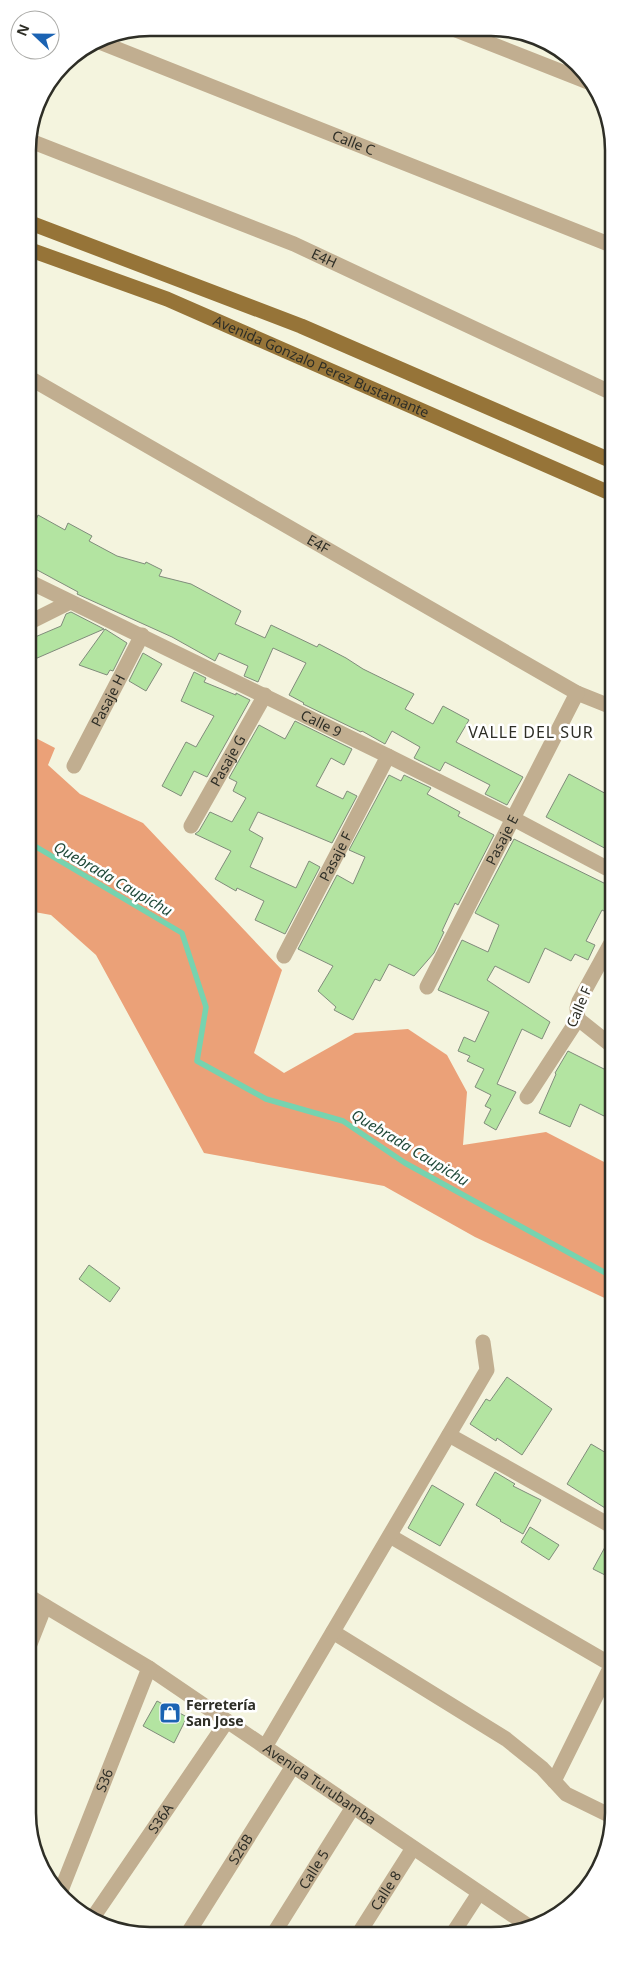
<svg xmlns="http://www.w3.org/2000/svg" width="641" height="1963" font-family="'Noto Sans',sans-serif">
	<style>
		.forest { fill: #eba178 }
		.lines { fill: none; stroke-linecap: round; stroke-linejoin: round }
		.stream { stroke: #76d3af; stroke-width: 5.5 }
		.building { fill: #b3e4a1; stroke: #808c7b }
		.minor { stroke: #c1ae90; stroke-width: 15 }
		.major { stroke: #967438; stroke-width: 15 }
		.labels { text-anchor: middle; stroke-width: 5; stroke-linejoin: round; paint-order: stroke }
		.street-label { font-size: 14px; fill: #2e2e26; stroke: #fff }
		.poi-label { font-size: 14px; font-weight: bold; fill: #2e2e26; stroke: #fff; text-anchor: start }
		.water-label { font-size: 15px; font-style: italic; fill: #214a3a; stroke: #fff }
		.quarter-label { font-size: 16px; letter-spacing: 1px; fill: #2e2e26; stroke: #fff }
		.rim { fill: none; stroke: #2e2e26; stroke-width: 2.5 }
	</style>
	<rect width="100%" height="100%" fill="#f4f4de"/>
	<path class="forest" d="M28 734 55 748 48 765 80 794 143 823 282 970 254 1053 284 1073 355 1033 408 1029 447 1055 467 1092 463 1145 546 1132 608 1164 612 1168 613 1302 475 1237 384 1186 204 1153 96 955 51 915 29 911Z"/>
	<g class="lines">
		<path class="stream" d="M29 845H33L182 933 206 1007 197 1061 266 1099 343 1121 405 1163 613 1277"/>
	</g>
	<path class="building" d="M38 515 65 530 68 523 92 536 89 541 117 556 145 564 146 562 162 570 159 576 191 584 241 611 235 624 265 638 271 625 317 647 319 644 346 658 363 669 414 694 405 709 433 724 443 706 469 720 456 742 523 777 507 805 485 794 490 785 445 762 440 771 414 758 420 747 392 731 385 744 362 731 361 732 303 704 304 703 289 695 306 663 273 648 258 682 244 676 248 666 219 653 215 661 172 637 77 594 78 592 28 565V516L36 520Z
		M71 612 104 629 28 662V640L61 626 66 614Z
		M105 629 127 643 113 671 110 670 107 675 79 665Z
		M143 653 162 664 146 691 129 681Z
		M194 672 206 678 204 682 236 695V693L250 700 207 777 194 771 181 796 162 786 186 742 196 747 214 716 181 701Z
		M295 721 352 749 344 765 331 758 316 786 343 799 347 791 357 796 332 843 258 812 249 830 263 838 250 867 296 888 309 861 320 867 285 934 255 920 264 901 237 888 236 891 215 879 231 851 195 834 199 831 210 812 232 822 246 798 233 791 237 782 229 778 259 725 285 739Z
		M569 774 612 797V852L546 817Z
		M389 775 401 781 404 775 431 788 427 794 460 812 458 816 494 835 458 905 455 903 442 931 444 932 434 953 414 976 389 964 380 981 375 979 353 1020 334 1010 336 1007 318 991 333 966 298 949 337 875 353 884 365 857 349 850Z
		M514 839 612 887V915L602 910 586 941 595 945 588 960 575 954 571 961 545 948 529 983 495 966 487 980 550 1022 542 1039 522 1029 497 1084 516 1092 496 1130 484 1123 491 1109 485 1106 491 1095 475 1087 484 1069 467 1061 470 1056 458 1051 464 1037 475 1042 489 1012 438 990 462 940 488 952 499 925 475 913Z
		M568 1051 612 1073V1099L604 1116 580 1104 570 1127 539 1113 556 1074 555 1073Z
		M89 1265 120 1288 110 1302 79 1279Z
		M507 1377 552 1409 522 1455 497 1438 496 1441 470 1424 486 1399 490 1401Z
		M591 1444 613 1457V1513L567 1484Z
		M495 1472 515 1484 513 1486 541 1500 523 1534 500 1521 501 1520 476 1505Z
		M432 1485 464 1504 440 1546 408 1528Z
		M530 1527 559 1545 549 1560 521 1542Z
		M611 1536H613V1579L593 1569Z
		M157 1701 187 1717 174 1743 143 1726Z"/>
	<g class="lines">
		<g class="minor">
			<path d="M456 30 588 82"/>
			<path id="s1" d="M97 41 611 245"/>
			<path id="s2" d="M28 140 294 244 612 393"/>
			<path id="s3" d="M28 377 577 693 612 707"/>
			<path id="s4" d="M28 581 388 756 512 818 612 871"/>
			<path d="M28 623 70 602"/>
			<path id="s5" d="M74 766 142 635"/>
			<path id="s6" d="M191 826 265 695"/>
			<path id="s7" d="M284 956 388 756"/>
			<path id="s8" d="M427 987 577 693"/>
			<path d="M578 1019 612 1046"/>
			<path d="M527 1097 578 1019 577 1008 579 1001 612 941"/>
			<path d="M449 1435 613 1527"/>
			<path d="M390 1536 612 1665"/>
			<path id="s9" d="M30 1597 149 1668 530 1927"/>
			<path d="M333 1632 506 1739 542 1768 566 1794 613 1817"/>
			<path d="M30 1644 45 1606"/>
			<path d="M265 1747 487 1370 483 1342"/>
			<path d="M554 1781 613 1662"/>
			<path id="s10" d="M60 1893 149 1668"/>
			<path id="s11" d="M94 1916 227 1721"/>
			<path id="s12" d="M188 1933 293 1766"/>
			<path id="s13" d="M274 1933 353 1807"/>
			<path id="s14" d="M359 1933 413 1848"/>
			<path d="M453 1933 479 1893"/>
		</g>
		<g class="major">
			<path d="M28 222 301 326 612 461"/>
			<path id="s15" d="M28 249 167 299 612 494"/>
		</g>
	</g>
	<defs>
		<g id="shop-square" transform="scale(1.125)"><rect x="-9" y="-9" width="18" height="18" rx="4" fill="#1b63b3" stroke="#fff"/><path d="M-5-2.5h2.3a2.7 3.5 0 0 1 5.4 0H5L5.5 6h-11ZM-1.5-2.5h3a1.5 2.3 0 0 0-3 0Z" fill="#fff"/></g>
	</defs>
	<g fill-rule="evenodd">
		<use href="#shop-square" x="170" y="1713"/>
	</g>
	<g class="labels">
		<g class="street-label">
			<text dy="5" stroke="none"><textPath href="#s1" startOffset="276">Calle C</textPath></text>
			<text dy="5" stroke="none"><textPath href="#s2" startOffset="319">E4H</textPath></text>
			<text dy="5" stroke="none"><textPath href="#s15" startOffset="316">Avenida Gonzalo Perez Bustamante</textPath></text>
			<text dy="5" stroke="none"><textPath href="#s3" startOffset="335">E4F</textPath></text>
			<text dy="5" stroke="none"><textPath href="#s5" startOffset="74">Pasaje H</textPath></text>
			<text dy="5" stroke="none"><textPath href="#s4" startOffset="326">Calle 9</textPath></text>
			<text dy="5" stroke="none"><textPath href="#s6" startOffset="75">Pasaje G</textPath></text>
			<text dy="5" stroke="none"><textPath href="#s8" startOffset="165">Pasaje E</textPath></text>
			<text dy="5" stroke="none"><textPath href="#s7" startOffset="112">Pasaje F</textPath></text>
			<text transform="translate(579 1007) rotate(-67)" y="5">Calle F</text>
			<text dy="5" stroke="none"><textPath href="#s10" startOffset="121">S36</textPath></text>
			<text dy="5" stroke="none"><textPath href="#s9" startOffset="345">Avenida Turubamba</textPath></text>
			<text dy="5" stroke="none"><textPath href="#s11" startOffset="118">S36A</textPath></text>
			<text dy="5" stroke="none"><textPath href="#s12" startOffset="99">S26B</textPath></text>
			<text dy="5" stroke="none"><textPath href="#s13" startOffset="75">Calle 5</textPath></text>
			<text dy="5" stroke="none"><textPath href="#s14" startOffset="50">Calle 8</textPath></text>
		</g>
		<g class="poi-label">
			<text x="186" y="1710">Ferretería<tspan x="186" dy="16">San Jose</tspan></text>
		</g>
		<g class="water-label">
			<text transform="translate(113 879) rotate(30)" y="5">Quebrada Caupichu</text>
			<text transform="translate(410 1148) rotate(31)" y="5">Quebrada Caupichu</text>
		</g>
		<g class="quarter-label">
			<text x="531" y="738">VALLE DEL SUR</text>
		</g>
	</g>
	<path d="M0 0H641V1963H0ZM150 36H491A114 114 0 0 1 605 150V1813A114 114 0 0 1 491 1927H150A114 114 0 0 1 36 1813V150A114 114 0 0 1 150 36Z" fill="#fff" fill-rule="evenodd"/>
	<path class="rim" d="M150 36H491A114 114 0 0 1 605 150V1813A114 114 0 0 1 491 1927H150A114 114 0 0 1 36 1813V150A114 114 0 0 1 150 36Z"/>
	<g transform="translate(35 35) rotate(292)"><circle r="24" fill="#ffffff" stroke="#ababa8"/>
	<path d="M0-4L9 19L0 12L-9 19Z" fill="#1b63b3"/>
	<text y="-8" font-size="14" font-weight="bold" text-anchor="middle" fill="#2e2e26">N</text>
	</g>
</svg>
